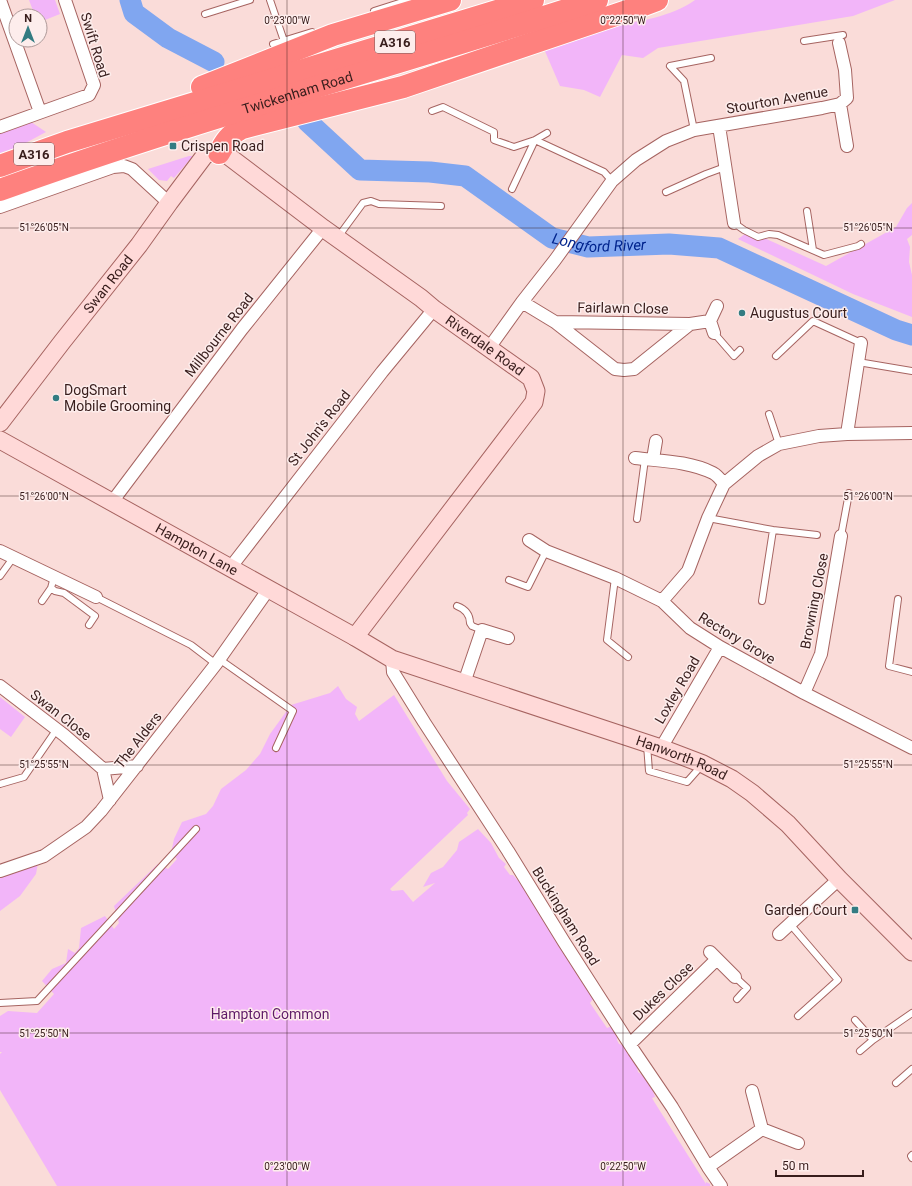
<svg xmlns="http://www.w3.org/2000/svg" width="912" height="1186" font-family="Roboto,sans-serif">
	<style>
		.green { fill: #f2b5f9 }
		.lines { fill: none; stroke-linecap: round; stroke-linejoin: round }
		.river { stroke: #80a6f0; stroke-width: 21 }
		.lane-casing { stroke: #a66461; stroke-width: 8 }
		.street-casing { stroke: #a66461; stroke-width: 14 }
		.secondary-casing { stroke: #a66461; stroke-width: 19 }
		.highway-casing { stroke: #fff; stroke-width: 24 }
		.lane { stroke: #fff; stroke-width: 6 }
		.street { stroke: #fff; stroke-width: 12 }
		.secondary { stroke: #ffd9d8; stroke-width: 17 }
		.highway { stroke: #fe817e; stroke-width: 22 }
		.ticks { fill: none; stroke: #381d1c; stroke-width: 1; stroke-opacity: 0.45 }
		.poi-dot { fill: #337c82; stroke: #fdedec; stroke-width: 1.5 }
		.labels { text-anchor: middle; stroke-width: 3; stroke-linejoin: round; paint-order: stroke }
		.shield { fill: #fdedec; stroke: #735b5a; stroke-width: 1 }
		.shield-label { font-size: 13px; font-weight: bold; fill: #381d1c }
		.street-label { font-size: 14px; fill: #381d1c; stroke: #fdedec }
		.poi-label { font-size: 14px; fill: #381d1c; stroke: #fdedec; text-anchor: start }
		.park-label { font-size: 14px; fill: #5e1967; stroke: #fdedec }
		.water-label { font-size: 15px; font-style: italic; fill: #00248d; stroke: #fdedec }
		.ticks-label { font-size: 10px; text-anchor: middle; fill: #381d1c; stroke: #fdedec; stroke-width: 3; stroke-linejoin: round; paint-order: stroke }
	</style>
	<rect width="100%" height="100%" fill="#fadcd9"/>
	<path class="green" d="M29 0H55L60 14 40 22V16H35Z
		M695 0H895L853 16 658 48 643 58 622 55 600 97 584 90 560 86 544 49C566 42 588 34 611 27 640 20 670 18 695 0Z
		M31 122 46 132 20 146 0 153V133Z
		M189 156H193L174 178 171 176 167 181 159 180 148 169Z
		M912 203V235L907 239 910 247 909 262 912 275V317L853 294 738 239 749 231 826 266 896 227 907 208Z
		M338 686 346 699 357 707 355 714 359 721 394 695 447 781 470 809 467 813 468 815 390 889 392 891 403 890 413 902 435 883 423 887 431 873 443 867 457 850 459 842 478 829 491 843 499 858 506 864 504 867 510 875H513L522 885 532 889 540 902 545 923 557 930 593 999 590 1003 607 1028 612 1026 617 1034V1040L619 1044 626 1046 635 1057 638 1072 649 1080 655 1097 652 1098 655 1103 706 1184V1182L710 1184V1186H57L0 1090V1054L2 1052H0V1016L8 1011 37 1013 54 994 42 981 52 969 66 963 68 949 75 953 79 948 81 928 105 916 114 929 119 923 114 906 158 864 168 869 177 859 171 853 174 839 182 822 206 814 213 806 221 789 246 770 260 754 270 734 291 705 330 693Z
		M0 697 25 717 11 737 0 729Z
		M38 863 36 874 20 896 0 911V875Z"/>
	<g class="lines">
		<g class="river">
			<path d="M130 0 134 13 168 38 214 62"/>
			<path id="s1" d="M307 121 360 170 430 172 465 176 552 238 588 247 669 244 719 248 896 330 912 335"/>
		</g>
		<g class="lane-casing">
			<path id="lane" d="M270 0 284 41
				M374 11 409 0
				M205 14 250 0
				M804 41 843 35
				M273 44 312 32
				M432 111 443 107 494 132V140L514 147 535 140 604 172 612 181
				M694 130 684 81 670 66 711 58
				M512 189 535 140 547 133
				M666 192 706 174 725 167
				M807 211 813 250
				M734 223 744 230 758 237 769 234 778 235 824 255 858 246 861 244
				M338 237 363 203 371 201 379 204 441 206
				M714 333 734 356 740 350
				M776 356 813 321 861 343
				M858 362 912 371
				M769 414 779 444
				M708 518 773 530 817 535
				M637 519 645 459
				M841 536 849 493
				M0 576 13 558
				M615 578 607 640 628 657
				M509 580 528 587 546 551
				M51 588 55 591 64 593 95 616 89 625
				M96 597 191 645 216 664
				M898 599 889 666 912 672
				M42 601 51 588 54 577
				M762 601 773 530
				M457 606C465 609 470 614 470 623L472 626 482 630
				M219 659 293 711 276 748
				M647 745 649 771 687 782 702 765
				M0 784 24 777 57 729
				M790 924 838 980 798 1016
				M735 977 747 988 737 999
				M0 1003 37 1001 196 829
				M855 1020 873 1040 912 1013
				M860 1051 873 1040
				M896 1083 912 1069
				M912 1155 911 1156 912 1158"/>
		</g>
		<g class="street-casing">
			<path id="street" d="M0 0 40 112
				M840 104 847 146
				M719 126 734 223
				M0 127 89 95 94 85 65 0
				M0 207 113 167 124 166 132 169 169 203
				M522 302 555 322 690 324
				M710 321 714 333
				M555 322 615 369 624 370 634 369 690 324 710 321 717 306
				M489 348 522 302 555 260 612 181 636 160 666 141 694 130 822 108 840 104 847 98 845 70 839 43
				M847 434 861 343
				M635 458C660 461 689 461 713 473 717 475 721 480 724 484
				M653 459 656 441
				M112 502 242 329 323 228
				M529 540 546 551 615 578 662 601 690 628 720 647 804 693 912 748
				M0 551 96 597
				M230 568 382 372 434 309
				M662 601 688 571 708 518 724 484 758 456 779 444 819 436 847 434 912 433
				M392 659 393 672 424 722 508 851 564 942 634 1051 672 1107 708 1167 721 1186
				M464 683 482 630 508 638
				M0 686 64 735 103 769 137 766
				M804 693 821 654 841 536
				M661 748 720 647
				M103 769 110 800
				M0 871 44 856 86 827 101 811 216 664 268 590
				M779 934 839 879
				M710 952 735 977
				M630 1044 717 959
				M762 1129 798 1143
				M708 1167 762 1129 752 1091"/>
		</g>
		<g class="secondary-casing">
			<g id="secondary">
				<path id="s2" d="M0 423 62 342 139 245 169 203 205 155 214 152 227 155 323 228 421 298 434 309 531 378 536 391 534 402 355 637"/>
				<path id="s3" d="M0 440 355 637 392 659 661 748 703 764 732 779 752 793 788 824 839 879 912 952"/>
			</g>
		</g>
		<g class="highway-casing">
			<g id="highway">
				<path d="M202 87 333 35 450 0"/>
				<path d="M219 153C225 142 230 134 242 128L403 87 633 9 657 0"/>
				<path d="M0 166 67 142 533 0"/>
				<path id="s4" d="M0 190C196 119 398 65 597 0"/>
			</g>
		</g>
		<use href="#lane" class="lane"/>
		<use href="#street" class="street"/>
		<use href="#secondary" class="secondary"/>
		<use href="#highway" class="highway"/>
	</g>
	<path class="ticks" d="M287 0V1186M623 0V1186M0 228H912M0 496H912M0 765H912M0 1033H912"/>
	<g class="poi-dot">
		<rect x="169" y="142" width="8" height="8" rx="2"/>
		<circle cx="742" cy="313" r="4"/>
		<circle cx="56" cy="398" r="4"/>
		<rect x="851" y="906" width="8" height="8" rx="2"/>
	</g>
	<g class="labels">
		<g class="shield">
			<rect x="375" y="31" width="40" height="22" rx="3"/>
			<rect x="14" y="143" width="40" height="22" rx="3"/>
		</g>
		<g class="shield-label">
			<text x="395" y="47">A316</text>
			<text x="34" y="159">A316</text>
		</g>
		<g class="street-label">
			<text transform="translate(95 45) rotate(73)" y="5">Swift Road</text>
			<text dy="5" stroke="none"><textPath href="#s4" startOffset="313">Twickenham Road</textPath></text>
			<text transform="translate(777 100) rotate(-10)" y="5">Stourton Avenue</text>
			<text dy="5" stroke="none"><textPath href="#s2" startOffset="176">Swan Road</textPath></text>
			<text transform="translate(623 308) rotate(1)" y="5">Fairlawn Close</text>
			<text transform="translate(219 335) rotate(-52)" y="5">Millbourne Road</text>
			<text dy="5" stroke="none"><textPath href="#s2" startOffset="681">Riverdale Road</textPath></text>
			<text transform="translate(319 428) rotate(-52)" y="5">St John's Road</text>
			<text dy="5" stroke="none"><textPath href="#s3" startOffset="225">Hampton Lane</textPath></text>
			<text transform="translate(814 601) rotate(-79)" y="5">Browning Close</text>
			<text transform="translate(737 638) rotate(31)" y="5">Rectory Grove</text>
			<text transform="translate(677 690) rotate(-60)" y="5">Loxley Road</text>
			<text transform="translate(61 715) rotate(38)" y="5">Swan Close</text>
			<text transform="translate(138 740) rotate(-52)" y="5">The Alders</text>
			<text dy="5" stroke="none"><textPath href="#s3" startOffset="755">Hanworth Road</textPath></text>
			<text transform="translate(566 916) rotate(58)" y="5">Buckingham Road</text>
			<text transform="translate(663 991) rotate(-44)" y="5">Dukes Close</text>
		</g>
		<g class="poi-label">
			<text x="181" y="151">Crispen Road</text>
			<text x="750" y="318">Augustus Court</text>
			<text x="64" y="395">DogSmart<tspan x="64" dy="16">Mobile Grooming</tspan></text>
			<text x="847" y="915" text-anchor="end">Garden Court</text>
		</g>
		<g class="park-label">
			<text x="270" y="1019">Hampton Common</text>
		</g>
		<g class="water-label">
			<text dy="5" stroke="none"><textPath href="#s1" startOffset="332">Longford River</textPath></text>
		</g>
	</g>
	<g class="ticks-label">
		<text x="287" y="24">0°23'00"W</text>
		<text x="623" y="24">0°22'50"W</text>
		<text x="44" y="231">51°26'05"N</text>
		<text x="868" y="231">51°26'05"N</text>
		<text x="44" y="500">51°26'00"N</text>
		<text x="868" y="500">51°26'00"N</text>
		<text x="44" y="768">51°25'55"N</text>
		<text x="868" y="768">51°25'55"N</text>
		<text x="44" y="1037">51°25'50"N</text>
		<text x="868" y="1037">51°25'50"N</text>
		<text x="287" y="1170">0°23'00"W</text>
		<text x="623" y="1170">0°22'50"W</text>
	</g>
	<g transform="translate(28 28)"><circle r="19" fill="#fdedec" stroke="#ae9a99"/>
	<path d="M0-3L7 15L0 10L-7 15Z" fill="#337c82"/>
	<text y="-6" font-size="11" font-weight="bold" text-anchor="middle" fill="#381d1c">N</text>
	</g>
	<path d="M776 1170v6h87v-6" fill="none" stroke="#381d1c" stroke-width="2"/>
	<text x="782" y="1170" font-size="12" fill="#381d1c" stroke="#fdedec" stroke-width="3" paint-order="stroke">50 m</text>
</svg>
